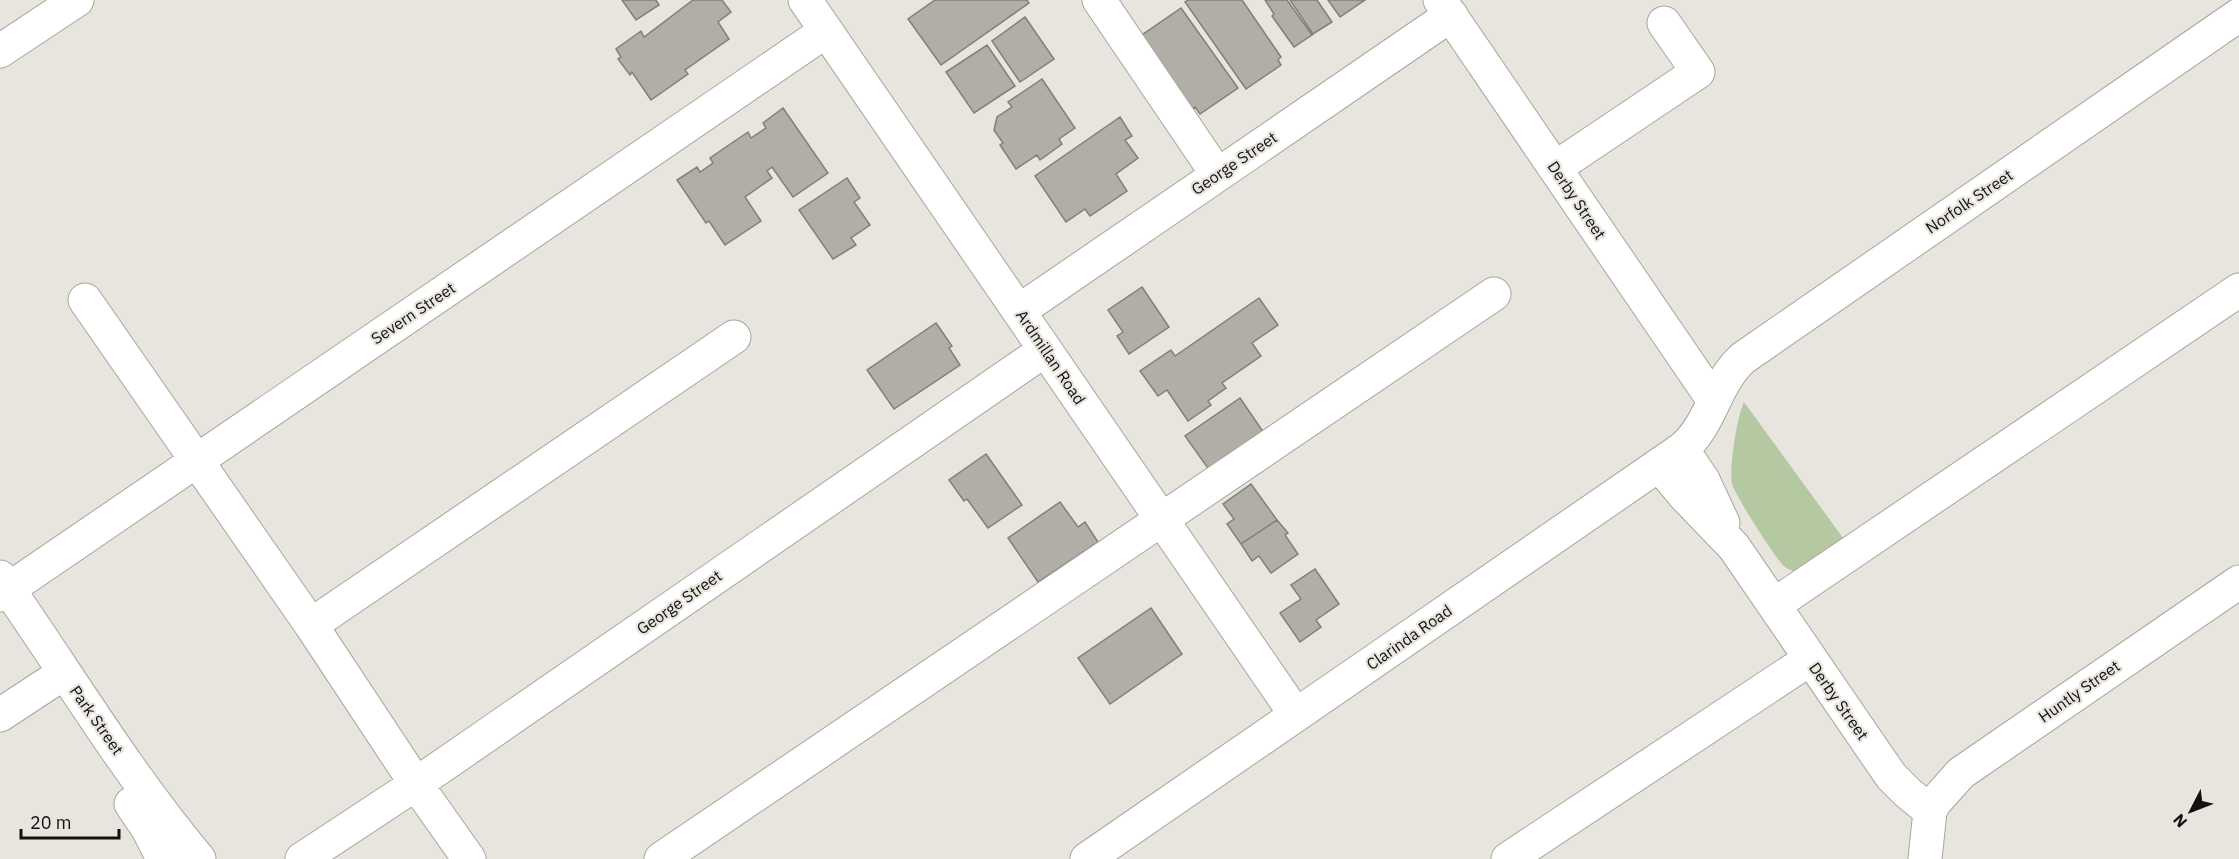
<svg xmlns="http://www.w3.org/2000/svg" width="2239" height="859" font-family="'IBM Plex Sans',sans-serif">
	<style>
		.green { fill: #b4c9a1 }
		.building { fill: #b0aea7; stroke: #817f79; stroke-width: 1.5 }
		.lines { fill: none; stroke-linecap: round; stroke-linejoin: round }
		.minor-casing { stroke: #a7a59f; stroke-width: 35 }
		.minor { stroke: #fff; stroke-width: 33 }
		.labels { text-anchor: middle; stroke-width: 4.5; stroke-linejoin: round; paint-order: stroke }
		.street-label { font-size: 16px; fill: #12110f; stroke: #e8e5df }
	</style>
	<rect width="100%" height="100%" fill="#e8e5df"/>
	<path class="green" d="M1744 402 1846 542 1801 574C1796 572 1788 570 1784 566 1775 558 1735 495 1732 484 1729 467 1737 417 1744 402Z"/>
	<path class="building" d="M622 0H656L659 5 636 20Z
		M693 0H722L731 12 718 22 729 39 685 70 688 74 651 100 632 72 630 75 618 59 621 57 616 49 641 31 644 37Z
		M935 0H1027L1029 3 941 65 908 19Z
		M1188 0H1242L1281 57 1278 60 1281 65 1246 89 1185 2Z
		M1265 0H1287L1312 35 1294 47 1272 16 1274 14Z
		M1290 0H1317L1332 22 1313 34Z
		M1328 0H1365L1340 17Z
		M1181 8 1238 88 1200 114 1195 107 1190 111 1139 37Z
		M1025 17 1054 59 1020 82 992 41Z
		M987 45 1015 86 974 113 946 72Z
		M1042 79 1075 128 1059 139 1062 144 1040 160 1037 155 1016 169 1000 145 1003 143 994 130 997 117 1012 107 1008 102Z
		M783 108 828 173 793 197 772 167 767 171 772 178 745 197 761 221 725 245 709 221 706 223 677 180 697 167 700 172 713 163 710 158 748 132 751 138 766 128 763 123Z
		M1120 117 1132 136 1125 140 1138 158 1116 174 1127 191 1090 216 1085 209 1066 222 1035 176Z
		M847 178 860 198 854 202 870 225 851 238 856 245 833 259 799 210Z
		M1142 287 1169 327 1129 354 1117 336 1123 332 1108 310Z
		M1259 298 1278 325 1252 343 1261 356 1222 383 1226 388 1208 401 1211 405 1188 421 1167 390 1158 396 1140 371 1171 350 1175 356Z
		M936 323 952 346 949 348 960 365 894 409 867 370Z
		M1240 398 1264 433 1210 471 1185 436Z
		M986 454 1022 505 988 528 967 499 964 501 949 480Z
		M1251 484 1277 520 1241 544 1227 524 1234 519 1223 504Z
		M1060 502 1078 527 1085 522 1098 542 1038 582 1008 538Z
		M1277 520 1288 533 1285 535 1298 554 1271 573 1259 556 1252 561 1241 544Z
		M1315 569 1339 604 1316 620 1321 627 1300 642 1280 613 1301 599 1291 585Z
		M1151 608 1182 654 1110 704 1078 658Z"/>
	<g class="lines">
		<g class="minor-casing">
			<path id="minor" d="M805 0 1296 715
				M1099 0 1217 174
				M1440 0 1714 401
				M0 51 77 0
				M1555 168 1698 72 1664 23
				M85 300 311 625 416 784 469 859
				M1019 311 1451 15
				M1682 449 1703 480 1723 523
				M1659 465 1684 495 1734 547 1891 776 1908 793 1930 811 1925 859
				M0 577C66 671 125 771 199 859
				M0 595 826 31
				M1774 605 2239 290
				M311 625 734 337
				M0 715 64 673
				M131 804 148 829 163 859
				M1930 811 1935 802 1961 773 2239 582
				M302 859 416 784 1045 350
				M661 859 1494 294
				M1087 859 1682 449C1712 424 1714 384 1743 358L2239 15
				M1508 859 1810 659"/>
		</g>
		<use href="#minor" class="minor"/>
	</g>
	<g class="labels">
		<g class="street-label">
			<text transform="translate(1234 163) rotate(-34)" y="6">George Street</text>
			<text transform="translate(1577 200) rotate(56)" y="6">Derby Street</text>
			<text transform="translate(1969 201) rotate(-34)" y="6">Norfolk Street</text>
			<text transform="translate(413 313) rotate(-34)" y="6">Severn Street</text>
			<text transform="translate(1051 357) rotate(56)" y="6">Ardmillan Road</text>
			<text transform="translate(679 602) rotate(-35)" y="6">George Street</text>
			<text transform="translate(1409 637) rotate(-35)" y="6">Clarinda Road</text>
			<text transform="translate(2079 691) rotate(-35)" y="6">Huntly Street</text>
			<text transform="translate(1839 701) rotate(55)" y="6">Derby Street</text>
			<text transform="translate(97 720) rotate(55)" y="6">Park Street</text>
		</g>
	</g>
	<g transform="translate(2191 811) rotate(228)" stroke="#e8e5df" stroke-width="4.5" paint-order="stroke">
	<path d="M0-4.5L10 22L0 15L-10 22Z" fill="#12110f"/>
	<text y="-9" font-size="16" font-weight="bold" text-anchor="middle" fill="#12110f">N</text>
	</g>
	<path d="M21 829v9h98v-9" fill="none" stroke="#12110f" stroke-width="3"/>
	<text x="30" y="829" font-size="18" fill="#12110f" stroke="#e8e5df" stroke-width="4.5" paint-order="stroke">20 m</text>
</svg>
